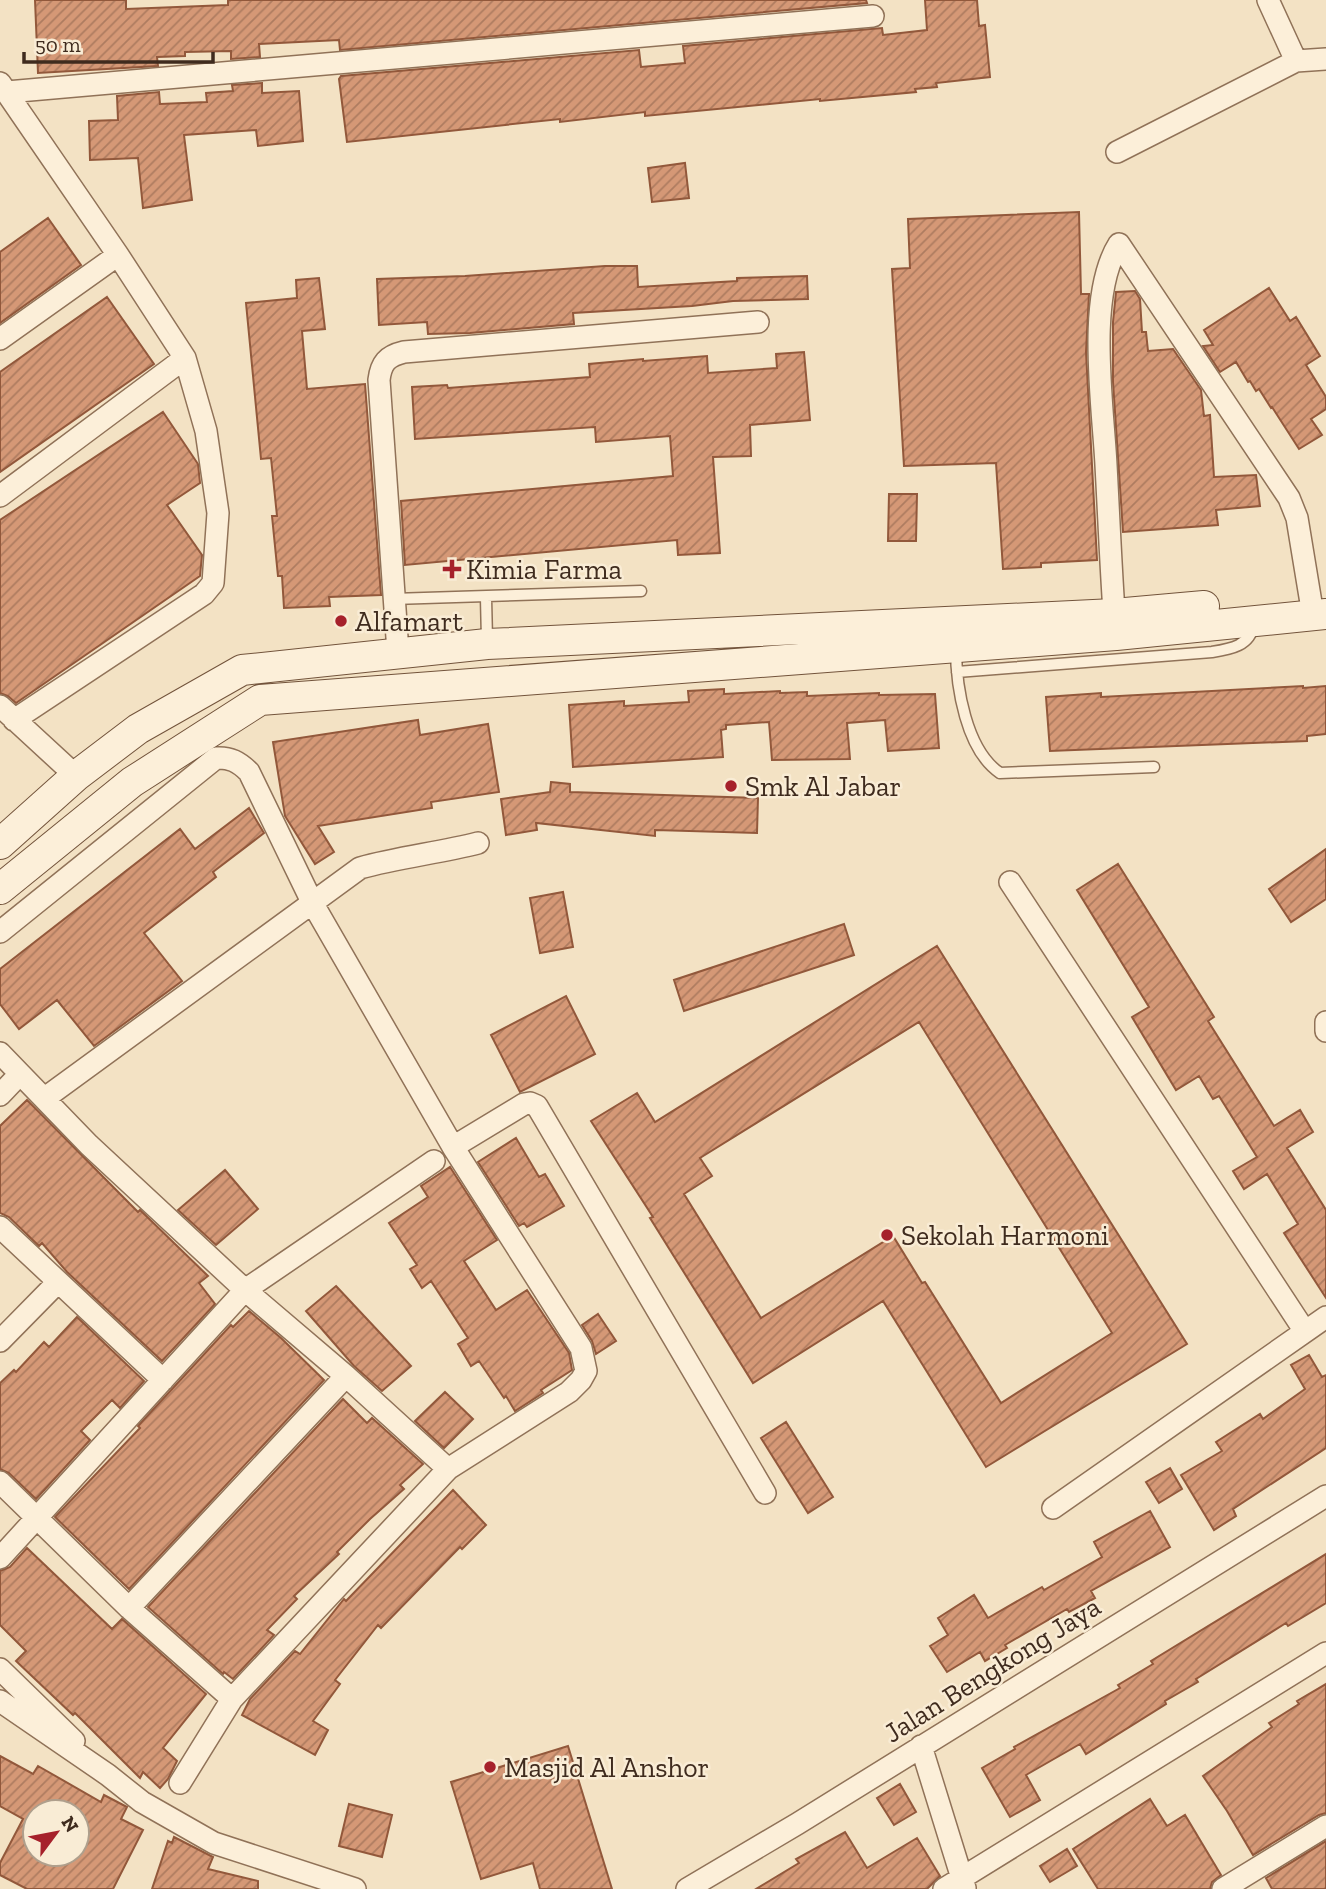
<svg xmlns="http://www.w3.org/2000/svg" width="1326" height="1889" font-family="'Zilla Slab',serif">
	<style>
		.building { fill: url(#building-hatch); stroke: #92583b; stroke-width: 2; fill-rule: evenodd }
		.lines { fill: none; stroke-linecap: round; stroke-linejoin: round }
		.lane-casing { stroke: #907258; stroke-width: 13 }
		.street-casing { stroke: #907258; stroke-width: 24 }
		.secondary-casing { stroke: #72533b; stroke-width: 32 }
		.lane { stroke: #fcefd9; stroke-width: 10 }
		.street { stroke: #fcefd9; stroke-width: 21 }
		.secondary { stroke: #fcefd9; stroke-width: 30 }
		.poi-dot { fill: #a6212b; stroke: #f9ecd5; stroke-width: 2.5 }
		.labels { text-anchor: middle; stroke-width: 5; stroke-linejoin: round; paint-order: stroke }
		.poi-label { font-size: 28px; fill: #3f2b1e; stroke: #f9ecd5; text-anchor: start }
		.street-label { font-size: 28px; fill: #3f2b1e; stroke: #f9ecd5 }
	</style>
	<defs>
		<pattern id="building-hatch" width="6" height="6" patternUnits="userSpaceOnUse" patternTransform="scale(1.75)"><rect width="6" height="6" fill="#d59876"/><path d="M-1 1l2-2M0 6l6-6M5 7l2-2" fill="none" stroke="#ae7c60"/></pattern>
	</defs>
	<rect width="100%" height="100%" fill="#f3e2c4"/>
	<path class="building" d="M35 0H126V9L228 5V0H866L867 3 340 50 339 40 259 44 260 57 231 59V51L185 52V56L157 57 158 66 38 73Z
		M925 0H977L979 26 985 25 990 77 936 83 937 87 915 89 916 92 820 101V99L645 116V112L560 122V119L347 142 339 79 341 76 639 50 641 67 685 63 683 46 882 28 883 35 927 30Z
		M262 83V93L299 91 303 141 258 146 256 130 184 135 192 200 143 208 138 158 90 160 89 121 118 120 117 96 159 92 160 104 207 102 206 93 233 91 232 85Z
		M685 163 689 198 652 202 648 168Z
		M1079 212 1081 294H1089L1086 352 1097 560 1041 563V567L1003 569 996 463 904 466 892 269 910 268 908 219Z
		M48 218 81 265 0 323V252Z
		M605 266H637L638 287 737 281V278L807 276 808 299 733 301 692 306 573 313 574 324 470 333 428 334 427 322 379 325 377 279 465 276Z
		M319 278 325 329 302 331 307 389 365 384 381 595 329 597 330 606 284 608 282 576H278L272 516H277L271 458 261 459 246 303 297 298 296 280Z
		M1269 288 1290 321 1296 317 1320 356 1306 365 1326 397V409L1311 419 1322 435 1299 449 1272 407 1271 408 1259 389 1256 391 1250 381 1248 382 1236 362 1220 372 1203 346 1213 345 1204 330Z
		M1135 291 1140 299 1142 332H1146L1148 351 1173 349 1201 390 1204 416 1210 415 1214 477 1256 475 1260 506 1216 510 1218 525 1123 532 1113 382V322L1116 292Z
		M107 297 154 364 0 472V372Z
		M804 352 810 420 750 425 751 456 713 457 720 553 678 555 677 540 405 565 401 501 673 476 670 436 596 442 595 427 415 439 412 387 447 385 448 388 590 377 589 364 643 359V361L707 356 708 373 777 368 776 354Z
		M163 412 198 464 200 483 167 505 202 555 200 576 16 703 8 696 0 693V520Z
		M889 494H917L916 541H888Z
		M1303 686V688L1326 686V734L1307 736V741L1050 751 1046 697 1101 693V697Z
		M724 689V694L780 691V693L807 692V696L879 693V695L935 694 939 748 888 751 885 720 847 723 850 759 772 760 769 722 726 725V729L721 730 723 757 573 767 569 705 624 701V706L689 702 688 691Z
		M418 720 420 735 488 724 499 792 431 802 432 808 318 826 334 852 315 864 285 816 273 742Z
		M551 782 570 784V792L758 798 757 833 655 830V836L536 823 537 830 506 835 501 799 550 792Z
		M249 808 264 833 213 872 216 877 144 933 182 981 94 1046 57 1000 19 1029 0 1004V969L180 829 195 849Z
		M1326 849V899L1291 922 1269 889Z
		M1118 864 1214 1017 1208 1021 1274 1126 1300 1110 1313 1132 1287 1148 1326 1210V1298L1284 1233 1298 1224 1267 1174 1244 1189 1233 1171 1257 1157 1219 1096 1213 1099 1199 1076 1176 1090 1132 1017 1149 1007 1077 890Z
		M563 892 573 947 540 953 530 898Z
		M844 924 854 955 684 1011 674 980Z
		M937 946 1187 1344 986 1467 883 1301 753 1383 650 1218 653 1217 591 1121 637 1093 655 1122ZM919 1022 1112 1333 1001 1403 925 1282 922 1283 893 1236 761 1318 684 1194 712 1176 700 1158Z
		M566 996 595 1054 520 1092 491 1035Z
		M27 1100 138 1212 140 1210 208 1276 199 1283 215 1304 162 1361 67 1272 42 1243 39 1246 9 1217 0 1213V1126Z
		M516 1138 539 1177 545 1174 564 1206 527 1227 524 1223 519 1226 478 1162Z
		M450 1167 497 1240 464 1261 496 1310 527 1290 569 1353 572 1370 541 1390 543 1393 515 1411 506 1396 504 1398 479 1361 471 1366 458 1344 468 1338 431 1281 422 1288 410 1269 417 1265 389 1223 428 1197 421 1186Z
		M225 1170 258 1209 216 1245 178 1210Z
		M336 1286 411 1366 382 1391 354 1366 306 1311Z
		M249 1311 281 1338 324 1380 129 1589 55 1517 140 1428 138 1426 231 1325 233 1327Z
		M598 1314 616 1341 596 1354 592 1341 582 1325Z
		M77 1317 144 1381 120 1408 112 1400 81 1431 90 1440 36 1499 9 1473 0 1469V1383L14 1370 16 1372 44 1342 49 1347Z
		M1309 1355 1322 1377 1326 1375V1448L1233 1509 1236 1516 1214 1530 1181 1475 1222 1451 1216 1442 1260 1414 1263 1419 1305 1389 1291 1365Z
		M445 1392 473 1419 444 1448 415 1421Z
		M343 1399 367 1423 372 1418 423 1464 400 1485 404 1489 370 1519 337 1552 339 1554 294 1596 297 1599 267 1630 274 1635 233 1679 224 1672 223 1674 148 1607Z
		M786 1422 833 1497 808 1513 761 1438Z
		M1170 1468 1182 1489 1159 1503 1146 1482Z
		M453 1490 486 1525 462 1549 460 1547 381 1628 378 1625 335 1680 340 1684 313 1721 328 1730 315 1755 242 1715 250 1699 295 1651 300 1654 344 1599 346 1601Z
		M1150 1511 1170 1547 1091 1591 1095 1598 1069 1612 1067 1609 1005 1645 1007 1648 985 1661 980 1652 947 1672 930 1646 948 1635 938 1618 974 1595 988 1618 1042 1587 1044 1590 1102 1557 1094 1542Z
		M27 1548 112 1629 122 1619 206 1694 163 1748 177 1761 168 1779 160 1788 143 1772 140 1778 75 1713 73 1715 16 1661 26 1651 0 1625V1571L10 1567Z
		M1326 1554V1603L1288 1626 1286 1623 1196 1679 1198 1682 1165 1701 1166 1704 1086 1754 1080 1744 1026 1775 1040 1800 1010 1817 982 1768 1015 1749 1014 1747 1120 1688 1118 1685 1153 1664 1151 1661Z
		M1326 1684V1813L1319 1815 1253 1855 1227 1811 1203 1776 1272 1727 1269 1723 1299 1704 1297 1701Z
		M568 1746 612 1889H540L533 1863 481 1879 451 1782Z
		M0 1756 33 1774 38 1766 101 1802 104 1795 127 1807 121 1819 143 1830 113 1889H27L0 1875V1863L23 1819 0 1806ZM35 1812H77V1854H35Z
		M900 1784 916 1812 894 1825 877 1798Z
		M1150 1799 1167 1826 1185 1815 1221 1875 1212 1882 1210 1889H1098L1073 1849Z
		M349 1804 392 1815 382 1857 339 1846Z
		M845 1832 867 1868 917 1838 940 1876 927 1889H756L799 1863 796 1859Z
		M174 1837 213 1857 208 1869 258 1881V1889H152L168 1841 172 1843Z
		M1326 1841V1889H1272L1266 1878Z
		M1067 1849 1077 1866 1050 1882 1040 1866Z"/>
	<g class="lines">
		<g class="lane-casing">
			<path id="lane" d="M486 598 487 640
				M393 599 641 591
				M956 648C956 687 966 750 1000 773L1154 767
				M957 672 1212 652C1231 649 1250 646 1254 624"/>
		</g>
		<g class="street-casing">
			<path id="street" d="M1268 0 1296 61
				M0 83 118 255 185 358 206 431 218 513 213 583 204 594 14 720
				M7 92 873 16
				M1117 152 1296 61 1326 59
				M0 339 118 255
				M0 496 185 358
				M1115 626C1111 573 1109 519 1106 465 1103 405 1086 296 1119 244L1289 498 1297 518 1313 615
				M398 652 379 380C381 363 387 356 404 352L758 322
				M0 706 76 776
				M1010 882 1304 1330
				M0 932 216 758C230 757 239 762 249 772L313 904 453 1147 581 1348 586 1371 581 1380 569 1392 448 1469 232 1699 180 1783
				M1326 1022V1031
				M0 1053 89 1145 245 1290 346 1376 448 1469
				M0 1095 20 1074
				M45 1098 360 868C399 857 439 853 478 843
				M453 1147 524 1104 530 1103 537 1106 765 1493
				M0 1227 163 1380
				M0 1341 57 1283
				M0 1482 129 1608 232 1699
				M1053 1508 1326 1317
				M0 1558 245 1290 434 1161
				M129 1608 346 1376
				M0 1669 74 1741
				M0 1701 108 1775 142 1802 214 1843 355 1889
				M921 1746 965 1888
				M687 1889 797 1824 1326 1496
				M944 1889 1326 1653
				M1223 1889 1326 1826"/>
		</g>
		<g class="secondary-casing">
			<path id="secondary" d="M0 844 76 776 138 729 242 670 487 644 1114 614 1204 606
				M0 889 132 782 260 700 1116 635 1326 614"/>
		</g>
		<use href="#lane" class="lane"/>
		<use href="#street" class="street"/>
		<use href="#secondary" class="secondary"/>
	</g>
	<g class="poi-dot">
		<path d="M448.5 558.5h7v7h7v7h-7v7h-7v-7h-7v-7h7z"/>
		<circle cx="341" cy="621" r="7"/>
		<circle cx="731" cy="786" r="7"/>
		<circle cx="887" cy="1235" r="7"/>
		<circle cx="490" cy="1767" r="7"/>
	</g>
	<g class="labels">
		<g class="poi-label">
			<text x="466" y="579">Kimia Farma</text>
			<text x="355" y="631">Alfamart</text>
			<text x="745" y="796">Smk Al Jabar</text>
			<text x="901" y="1245">Sekolah Harmoni</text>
			<text x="504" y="1777">Masjid Al Anshor</text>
		</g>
		<g class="street-label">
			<text transform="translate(992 1669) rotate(-32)" y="10">Jalan Bengkong Jaya</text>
		</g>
	</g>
	<g transform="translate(56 1833) rotate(58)"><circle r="33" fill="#f9ecd5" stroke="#af9f8c" stroke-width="2"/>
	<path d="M0-5L12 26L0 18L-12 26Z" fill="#a6212b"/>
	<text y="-10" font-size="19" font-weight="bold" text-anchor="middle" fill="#3f2b1e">N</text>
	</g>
	<path d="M24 52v10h189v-10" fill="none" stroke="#3f2b1e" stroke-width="3.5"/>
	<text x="35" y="52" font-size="21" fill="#3f2b1e" stroke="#f9ecd5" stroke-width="5" paint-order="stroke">50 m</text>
</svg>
